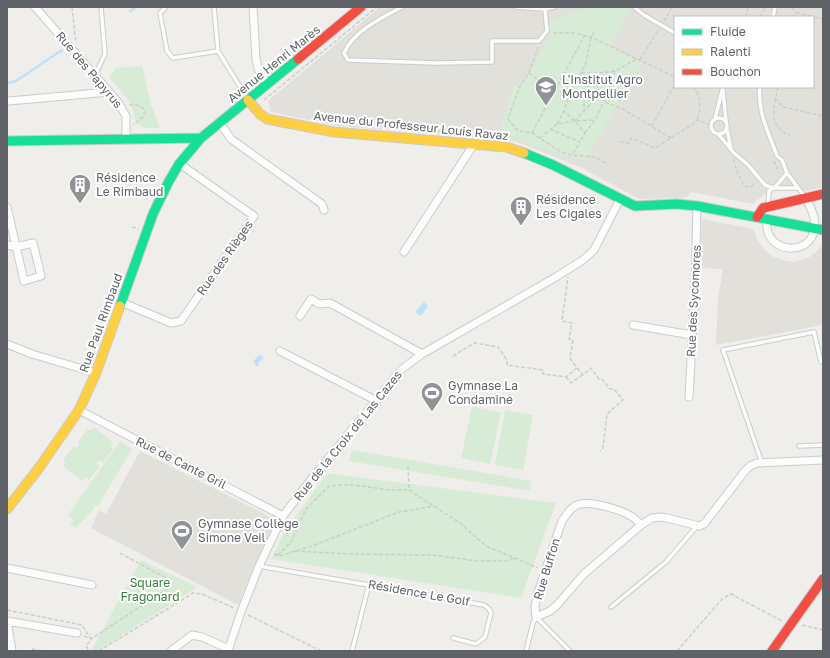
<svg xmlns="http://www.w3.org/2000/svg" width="830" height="658" font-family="'Golos Text',sans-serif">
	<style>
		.education { fill: #e2e0da; fill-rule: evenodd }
		.green { fill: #d8ebd6 }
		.water { fill: #bfe0f9 }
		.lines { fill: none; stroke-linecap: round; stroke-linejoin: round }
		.stream { stroke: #bfe0f9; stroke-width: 2.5 }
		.lane-casing { stroke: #cbcccc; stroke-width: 5.5 }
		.street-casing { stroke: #cbcccc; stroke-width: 9 }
		.fast-casing { stroke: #cacacb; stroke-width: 11 }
		.slow-casing { stroke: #cacacb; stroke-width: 11 }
		.jam-casing { stroke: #cacacb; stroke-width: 11 }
		.path { stroke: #cacfcc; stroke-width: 1.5; stroke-dasharray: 4 2; stroke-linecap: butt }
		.lane { stroke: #fdfcfc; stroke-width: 3.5 }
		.street { stroke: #fdfcfc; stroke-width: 7 }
		.fast { stroke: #16e098; stroke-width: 9 }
		.slow { stroke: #ffcf43; stroke-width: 9 }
		.jam { stroke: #f24e42; stroke-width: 9 }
		.labels { text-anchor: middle; stroke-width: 4; stroke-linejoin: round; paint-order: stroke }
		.street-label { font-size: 12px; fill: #5f6368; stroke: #fff }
		.poi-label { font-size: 12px; fill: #5f6368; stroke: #fff; text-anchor: start }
		.park-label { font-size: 12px; fill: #348238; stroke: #fff }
	</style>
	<rect width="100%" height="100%" fill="#efeeea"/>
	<path class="education" d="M380 7H823V187L807 191 801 189H777L767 192 753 204 691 192 687 197 683 198 639 199 582 168 520 143 508 140 338 126 271 112 268 101ZM675 17H813V87H675Z
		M702 219 753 229 757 239 764 249 772 256 782 260 794 262 808 258 816 252 823 244V325L716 345 718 299 723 269 700 268Z
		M140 451 276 520 261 551 238 605 91 528 99 510 106 514Z"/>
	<path class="green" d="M589 7H631V10L609 46 643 63 616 106 586 161 499 134 513 87 526 79 549 37 550 20Z
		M142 66 151 105 160 128H145L136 123 131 104 109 77 116 68Z
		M472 407 501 412 490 464 461 458Z
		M505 410 533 415 523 470 495 465Z
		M94 427 113 442 110 446 113 449 103 463 99 460 96 463 100 466 89 480 85 477 82 481 63 466 66 462 63 460 74 446 77 448 79 445 77 443 88 429 90 431Z
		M120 441 132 449 98 506 95 505 92 511 76 528 70 524 74 520 68 515Z
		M352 450 531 481V491L349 461Z
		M327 474H334L556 503 521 598 271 559 286 529Z
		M141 560 197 587 97 651H91Z"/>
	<path class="water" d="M424 302 428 306 421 316 415 312Z
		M260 355 263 357V359L258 363 259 365 257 367 253 361Z"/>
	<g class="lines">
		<path class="stream" d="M130 11 136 7
			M7 83 16 81 62 50"/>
		<g class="lane-casing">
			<path id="lane" d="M166 7 160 13 167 51 173 58 218 51
				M214 7 218 51 247 98
				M402 7C381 18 354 31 344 53L348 60 436 63 492 62V41H539L547 31 545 9
				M516 7 545 9 554 7
				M634 7 644 15 675 33
				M773 17 775 7
				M95 75 105 54 101 7
				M760 87C757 112 769 133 777 156L782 160 787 173 805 197
				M723 90 726 121
				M711 126a8 8 0 1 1 16 0a8 8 0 1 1-16 0Z
				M715 119 723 87
				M727 129 731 149
				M719 135 734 153 748 165 765 185 773 188H798
				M768 205 769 191 776 186 787 173
				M799 446 823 445
				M762 463 723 350 814 332 821 362H823
				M259 566 484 605 489 609 491 613 485 637 476 644 453 638
				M611 607 666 562 697 526
				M352 651 369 584
				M526 651 533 623 536 617 570 651"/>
		</g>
		<g class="street-casing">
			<path id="street" d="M35 7 118 102 126 116V140
				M253 7 256 58 258 69 268 84
				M9 101 109 92
				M220 123 231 139 322 204 324 210
				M7 207 24 281 41 276 33 243 16 247 7 245
				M767 219C762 258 822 258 814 218 813 211 808 204 806 198
				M404 252 474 144
				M121 302 171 323 181 321 254 216 180 164
				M300 316 311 299 319 304 330 303 422 354
				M633 325 692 335
				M7 344 32 354 96 373
				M280 351 375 400
				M689 397 695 287 697 206
				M79 410 283 516
				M641 525C637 521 634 517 629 515 618 509 589 500 577 505 570 508 566 515 562 521L537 595 535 607 536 617 550 611 557 605 584 574 641 525 652 518 660 517 667 518 699 526 704 524 745 471 750 466 757 463 823 460
				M7 568 92 585
				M7 621 77 633
				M7 621 12 651
				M171 651 192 635 202 637 229 649
				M228 651 241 612 259 566 283 516 312 478 402 369 422 354 556 277 583 260 594 250 620 199"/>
		</g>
		<g class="fast-casing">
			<path id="fast" d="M7 141 201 138
				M524 153 553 165 635 206 677 204 697 206 823 230
				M120 306 153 214 168 183 179 164 201 138 298 59"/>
		</g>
		<g class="slow-casing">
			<path id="slow" d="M248 100 260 114 267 119 334 132 506 147 524 153
				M7 509 39 468 79 410 96 373 120 306"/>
		</g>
		<g class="jam-casing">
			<path id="jam" d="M298 59 361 7
				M757 217 763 208 823 194
				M772 651 823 579"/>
		</g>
		<path class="path" d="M72 7 76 43
			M792 7 796 14
			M746 17 748 7
			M760 17 765 7
			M792 17 798 13 823 19
			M664 21 672 7
			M594 32 591 37 585 66 572 88 564 111 575 121 594 120
			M553 33H575L591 37 675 77
			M538 47 535 58 530 68 529 73 520 86 508 119 518 131 532 133 561 152 572 155 594 157 608 164
			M640 60 659 29
			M529 73C536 78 548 90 555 91
			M581 73H598L615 71 637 59
			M693 87C702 95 701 109 697 120
			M778 87C774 106 767 127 790 135
			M775 98 783 107 823 116
			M264 100 377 7
			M605 102 623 109 671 138
			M129 105C135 104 142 105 145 111L143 117 133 125
			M575 121C582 111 597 101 599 89L597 86 591 84C581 93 585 98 584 110
			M557 124 564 111
			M652 126 675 84
			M550 129 580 142 572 155
			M532 133 585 35
			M585 133C601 114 607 94 615 71
			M540 138 557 124 575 121 585 133 580 142
			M620 141 626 144 628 143 631 138 655 148 693 124 697 120 710 125
			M733 159 738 174 744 186 749 187 756 184
			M774 161 779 173
			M132 227 139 229
			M453 356 474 343 498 347 507 360V365L543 370V374L566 377 577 368 570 358 573 340 569 339 572 323 562 321 568 277
			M577 368 583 375 591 368 599 379H602L610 389H614L623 400 607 414 603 448 600 451
			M566 377 571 383 582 375
			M408 466 409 490 460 523 486 546 538 568
			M295 551 352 554 433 555 477 561H506L515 558
			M274 554 279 556 312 546 399 512 434 506
			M278 555 291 542 306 509 328 487 337 485H355L389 490H409
			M7 610 82 625 91 639 86 646 89 651
			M248 615 321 651
			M802 625 823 630
			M84 636 91 639 170 587V580L118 552
			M32 649 43 651
			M99 651 193 593 202 594 234 608
			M677 651 722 599 731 594 782 621"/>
		<use href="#lane" class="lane"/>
		<use href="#street" class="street"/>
		<use href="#fast" class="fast"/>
		<use href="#slow" class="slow"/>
		<use href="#jam" class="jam"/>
	</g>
	<defs>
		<g id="university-pin" transform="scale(1.15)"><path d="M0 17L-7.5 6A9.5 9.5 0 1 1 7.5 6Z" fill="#919496" stroke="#fff"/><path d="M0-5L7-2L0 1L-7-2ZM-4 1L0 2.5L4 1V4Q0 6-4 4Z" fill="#fff"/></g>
		<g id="building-pin" transform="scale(1.15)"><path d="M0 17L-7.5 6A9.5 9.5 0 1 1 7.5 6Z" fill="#919496" stroke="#fff"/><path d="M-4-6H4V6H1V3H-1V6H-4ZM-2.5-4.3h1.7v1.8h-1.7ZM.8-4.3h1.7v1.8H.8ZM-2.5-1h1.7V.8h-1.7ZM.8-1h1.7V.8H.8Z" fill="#fff"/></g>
		<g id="stadium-pin" transform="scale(1.15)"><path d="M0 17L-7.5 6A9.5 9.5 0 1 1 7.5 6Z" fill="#919496" stroke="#fff"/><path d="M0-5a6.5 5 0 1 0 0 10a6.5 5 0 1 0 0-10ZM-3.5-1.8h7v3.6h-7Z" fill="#fff"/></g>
	</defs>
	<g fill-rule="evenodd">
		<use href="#university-pin" x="546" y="87"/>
		<use href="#building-pin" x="80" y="185"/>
		<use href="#building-pin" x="521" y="207"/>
		<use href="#stadium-pin" x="432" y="393"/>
		<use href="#stadium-pin" x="182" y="531"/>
	</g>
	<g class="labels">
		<g class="street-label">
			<text transform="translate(274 64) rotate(-39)" y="4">Avenue Henri Marès</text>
			<text transform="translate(89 70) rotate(50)" y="4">Rue des Papyrus</text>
			<text transform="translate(411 126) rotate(6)" y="4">Avenue du Professeur Louis Ravaz</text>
			<text transform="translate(225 258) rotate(-55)" y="4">Rue des Rièges</text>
			<text transform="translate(694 301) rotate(-87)" y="4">Rue des Sycomores</text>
			<text transform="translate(101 323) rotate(-70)" y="4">Rue Paul Rimbaud</text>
			<text transform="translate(348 436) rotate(-51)" y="4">Rue de la Croix de Las Cazes</text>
			<text transform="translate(181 463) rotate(27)" y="4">Rue de Cante Gril</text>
			<text transform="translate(547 569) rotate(-73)" y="4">Rue Buffon</text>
			<text transform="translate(419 593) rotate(10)" y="4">Résidence Le Golf</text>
		</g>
		<g class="poi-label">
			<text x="562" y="84">L'Institut Agro<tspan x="562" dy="14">Montpellier</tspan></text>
			<text x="96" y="182">Résidence<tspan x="96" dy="14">Le Rimbaud</tspan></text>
			<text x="536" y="204">Résidence<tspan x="536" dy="14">Les Cigales</tspan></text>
			<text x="448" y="390">Gymnase La<tspan x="448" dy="14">Condamine</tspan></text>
			<text x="198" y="528">Gymnase Collège<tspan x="198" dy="14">Simone Veil</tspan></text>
		</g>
		<g class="park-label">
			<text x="150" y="587">Square<tspan x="150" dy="14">Fragonard</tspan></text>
		</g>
	</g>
	<rect width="830" height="658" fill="none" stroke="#5f6368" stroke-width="16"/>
	<rect x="674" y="16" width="140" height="72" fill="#ffffff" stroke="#bfc1c3"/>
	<rect x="682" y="29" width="20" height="6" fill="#16e098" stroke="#bfc1c3"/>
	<text x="710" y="36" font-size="12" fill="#5f6368">Fluide</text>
	<rect x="682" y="49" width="20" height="6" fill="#ffcf43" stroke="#bfc1c3"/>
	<text x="710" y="56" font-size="12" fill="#5f6368">Ralenti</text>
	<rect x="682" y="69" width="20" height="6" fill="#f24e42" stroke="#bfc1c3"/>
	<text x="710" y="76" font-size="12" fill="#5f6368">Bouchon</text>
</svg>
